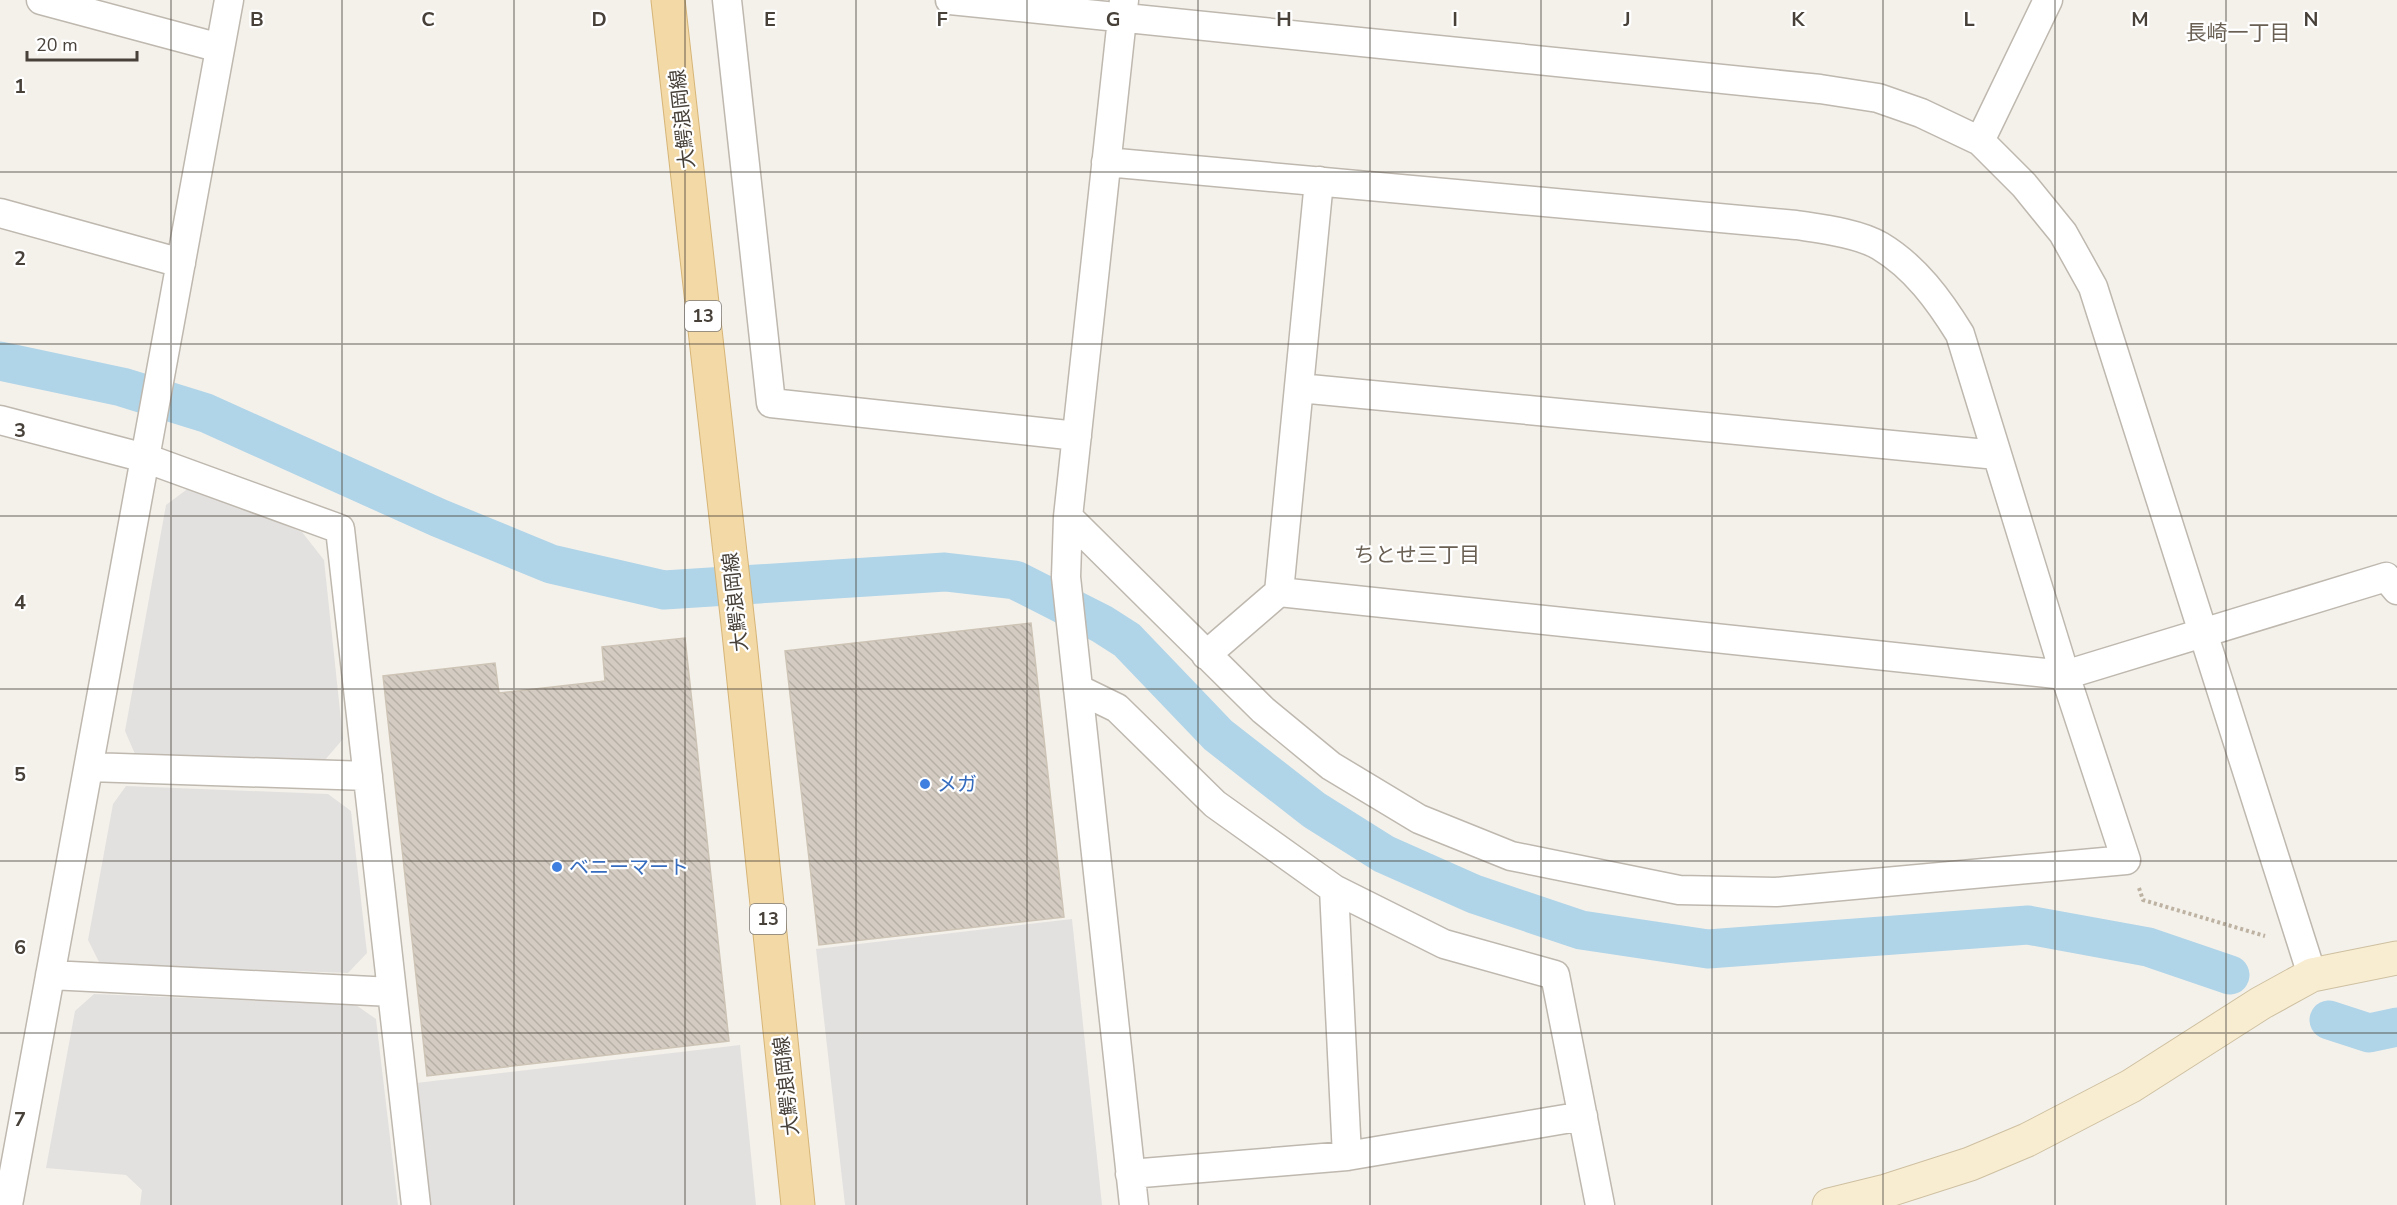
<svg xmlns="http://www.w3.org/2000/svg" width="2397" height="1205" font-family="'Nunito Sans','Noto Sans JP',sans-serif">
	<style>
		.parking { fill: #e3e1df }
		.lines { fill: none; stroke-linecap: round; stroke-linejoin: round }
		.canal { stroke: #b0d4e8; stroke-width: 39 }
		.building { fill: url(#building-back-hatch); stroke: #cec4b6; stroke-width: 1.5 }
		.street-casing { stroke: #beb8af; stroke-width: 31 }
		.secondary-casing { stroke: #cec0a1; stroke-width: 35 }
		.primary-casing { stroke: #d6b577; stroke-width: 35 }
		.path { stroke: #beb3a2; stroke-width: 4; stroke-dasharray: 3 3; stroke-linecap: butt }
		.street { stroke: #fff; stroke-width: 28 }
		.secondary { stroke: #f9edd1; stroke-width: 33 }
		.primary { stroke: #f3d9a6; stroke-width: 33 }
		.grid { fill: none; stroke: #47413a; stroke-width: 1.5; stroke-opacity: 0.55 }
		.shop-dot { fill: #3f7fe0; stroke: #fff; stroke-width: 2 }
		.labels { text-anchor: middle; stroke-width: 4.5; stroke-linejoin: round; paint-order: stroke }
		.shield { fill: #fff; stroke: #7e7a75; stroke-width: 1.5 }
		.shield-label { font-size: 18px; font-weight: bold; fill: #47413a }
		.street-label { font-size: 20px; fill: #47413a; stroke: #fff }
		.shop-label { font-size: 20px; fill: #366cbe; stroke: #fff; text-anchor: start }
		.neighbourhood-label { font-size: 21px; fill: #695f52; stroke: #fff }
		.grid-label { font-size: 20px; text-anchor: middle; font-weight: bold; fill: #47413a; stroke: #fff; stroke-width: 4.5; stroke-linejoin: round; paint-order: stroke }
	</style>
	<defs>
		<pattern id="building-back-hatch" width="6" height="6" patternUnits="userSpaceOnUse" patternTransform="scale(1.5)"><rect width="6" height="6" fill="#d4ccc2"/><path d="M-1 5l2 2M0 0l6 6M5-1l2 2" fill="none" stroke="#b7b0a7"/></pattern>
	</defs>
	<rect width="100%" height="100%" fill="#f4f1eb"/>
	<path class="parking" d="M190 487 302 532 324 560 343 739 324 761 135 754 125 731 166 505Z
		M126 786 328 794 351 811 367 953 348 973 100 964 88 940 113 804Z
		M1072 919 1102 1205H845L816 949Z
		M94 994 356 1005 376 1019 398 1205H140L142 1190 126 1175 46 1168 75 1011Z
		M740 1045 756 1205H429L416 1083Z"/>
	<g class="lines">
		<path class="canal" d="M0 361 122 387 206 413 439 518 551 564 664 590 945 572 1015 580 1102 624 1127 640 1218 735 1314 810 1384 854 1474 894 1581 930 1708 949 2028 925 2148 947 2230 975
			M2329 1020 2369 1033 2397 1027"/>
	</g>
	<path class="building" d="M1031 623 1064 917 819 945 785 651Z
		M685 638 729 1041 427 1076 383 676 495 663 499 693 605 681 602 647Z"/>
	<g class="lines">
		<g class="street-casing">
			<path id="street" d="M41 0 220 48
				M727 0 771 403 1077 436
				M950 0 1820 89 1878 98 1921 113 1980 141 2024 185 2063 233 2093 287 2312 975
				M1124 0 1068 517 1066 577 1134 1205
				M1980 141 2048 0
				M0 213 181 263
				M1299 388 1997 455
				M0 420 145 458 340 529 416 1205
				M1068 517 1263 710 1331 766 1419 819 1511 856 1679 890 1776 892 2126 860 2065 675 1960 334C1939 300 1915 267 1880 246 1858 233 1822 229 1796 225L1106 162
				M1279 592 1319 181
				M1206 655 1279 592 2065 675 2386 577 2397 590
				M1078 689 1117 708 1215 804 1334 889 1444 944 1555 975 1600 1205
				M89 767 368 776
				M1334 889 1347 1156
				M50 975 392 992
				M1130 1174 1347 1156 1583 1116
				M8 1205 229 0"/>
		</g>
		<g class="secondary-casing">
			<path id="secondary" d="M1829 1205 1886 1191 1970 1164 2027 1140 2131 1086 2261 1003 2312 975 2397 958"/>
		</g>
		<g class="primary-casing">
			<path id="primary" d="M668 0 739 633 798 1205"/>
		</g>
		<path class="path" d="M2139 888 2143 900 2265 936"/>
		<use href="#street" class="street"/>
		<use href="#secondary" class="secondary"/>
		<use href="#primary" class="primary"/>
	</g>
	<path class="grid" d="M171 0V1205M342 0V1205M514 0V1205M685 0V1205M856 0V1205M1027 0V1205M1198 0V1205M1370 0V1205M1541 0V1205M1712 0V1205M1883 0V1205M2055 0V1205M2226 0V1205M0 172H2397M0 344H2397M0 516H2397M0 689H2397M0 861H2397M0 1033H2397"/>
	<g class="shop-dot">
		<circle cx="925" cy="784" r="6"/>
		<circle cx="557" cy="867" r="6"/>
	</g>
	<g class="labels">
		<g class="shield">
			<rect x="685" y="301" width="36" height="30" rx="4.5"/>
			<rect x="750" y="904" width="36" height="30" rx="4.5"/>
		</g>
		<g class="shield-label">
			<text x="703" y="322">13</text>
			<text x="768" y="925">13</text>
		</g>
		<g class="street-label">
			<text transform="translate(682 119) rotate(-96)" y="7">大鰐浪岡線</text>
			<text transform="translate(735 602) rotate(-96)" y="7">大鰐浪岡線</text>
			<text transform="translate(786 1086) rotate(-96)" y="7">大鰐浪岡線</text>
		</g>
		<g class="shop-label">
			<text x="937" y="791">メガ</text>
			<text x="569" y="874">ベニーマート</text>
		</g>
		<g class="neighbourhood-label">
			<text x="2238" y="40">長崎一丁目</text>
			<text x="1417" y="562">ちとせ三丁目</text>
		</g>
	</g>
	<g class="grid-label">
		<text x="257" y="26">B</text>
		<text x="428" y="26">C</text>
		<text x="599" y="26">D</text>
		<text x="770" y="26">E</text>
		<text x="942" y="26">F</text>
		<text x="1113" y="26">G</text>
		<text x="1284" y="26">H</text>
		<text x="1455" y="26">I</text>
		<text x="1627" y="26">J</text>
		<text x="1798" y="26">K</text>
		<text x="1969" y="26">L</text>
		<text x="2140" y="26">M</text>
		<text x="2311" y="26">N</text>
		<text x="20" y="93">1</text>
		<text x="20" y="265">2</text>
		<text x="20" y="437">3</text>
		<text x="20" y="609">4</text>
		<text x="20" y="781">5</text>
		<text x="20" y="954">6</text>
		<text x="20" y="1126">7</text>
	</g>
	<path d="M27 51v9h110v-9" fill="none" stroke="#47413a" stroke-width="3"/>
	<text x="36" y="51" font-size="18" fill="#47413a" stroke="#ffffff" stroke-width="4.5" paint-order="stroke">20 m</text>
</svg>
